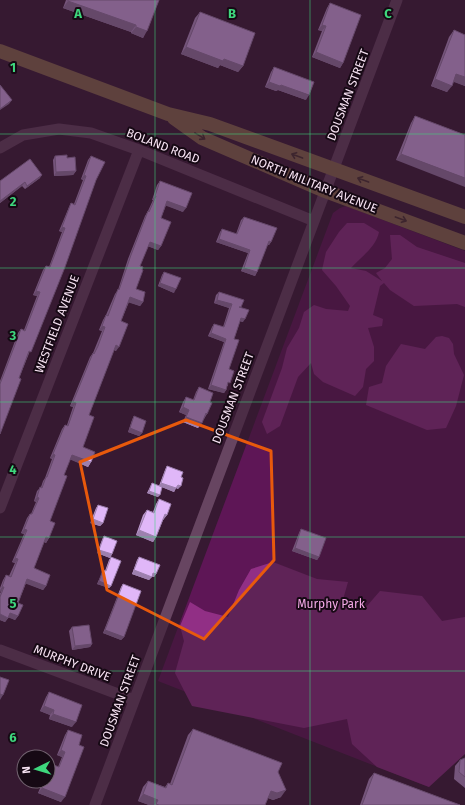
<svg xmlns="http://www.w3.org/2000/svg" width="465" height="805" font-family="'Fira Sans',sans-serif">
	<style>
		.green { fill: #5e1656 }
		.forest { fill: #912f85 }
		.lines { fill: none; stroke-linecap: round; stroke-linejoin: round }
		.minor { stroke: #674561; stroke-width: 11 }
		.major { stroke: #8e724d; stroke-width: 14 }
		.wall { fill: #c19dd5 }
		.shaded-wall { fill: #9d80ae }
		.building { fill: #e0b7f8; stroke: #9d80ae }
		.oneway { stroke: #46332b }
		.marked { fill: none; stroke: #e8590c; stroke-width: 3; stroke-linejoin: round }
		.grid { fill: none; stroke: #3ed77d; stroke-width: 1; stroke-opacity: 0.55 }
		.labels { text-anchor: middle; stroke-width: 4; stroke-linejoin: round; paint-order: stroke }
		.street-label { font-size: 12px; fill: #f8e4f4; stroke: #160914 }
		.park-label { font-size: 12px; fill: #f4a9e7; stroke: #160914 }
		.grid-label { font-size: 13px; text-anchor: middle; font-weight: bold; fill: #3ed77d; stroke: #160914; stroke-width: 4; stroke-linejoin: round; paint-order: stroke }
	</style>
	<rect width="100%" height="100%" fill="#371932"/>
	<path class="green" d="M346 206 465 251V689L429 787 158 681 333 213 340 208Z"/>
	<path class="forest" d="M347 223H364L379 232C376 247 361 257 351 268L366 271 382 281 376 273 385 268 392 259 390 235H400L417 247 465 263V307L457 304 414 306 390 290 384 283 380 286 373 315 383 319 382 326 368 328 374 347V361L366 369 363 387 355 396 323 382 314 374 311 363 298 377 280 426 267 434 262 422 282 368 287 348 299 328 304 312 314 305 326 309 348 311 350 306 336 286 322 270 326 252 339 232Z
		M442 336 449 338 453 344 454 354 464 375 456 406 446 428 427 430 366 405 369 387 382 383 386 366 401 344 425 349 436 337Z
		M273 562 317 579 348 582 342 603 367 606 380 591 422 596 442 621 465 617V754L429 787 377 767 352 744 347 719 304 728 192 706 175 673 184 641 180 626 190 602 205 611 228 617 239 590 251 569Z"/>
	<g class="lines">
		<path class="minor" d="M0 148 23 135 59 129 91 133 139 150 314 221
			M0 508 139 150
			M0 650 134 700
			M95 805 397 0"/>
		<path class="major" d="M0 51 168 114 210 124 465 217
			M174 118 202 138 325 191 465 243"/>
	</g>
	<path class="wall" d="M66 0H159L143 38 131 33V32L63 8Z
		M330 3 343 63 340 68 312 57 322 31 318 30 327 8Z
		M200 12 243 66 238 72 220 65 218 68 181 54 195 18Z
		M454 30 465 35V86L453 81 447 92 431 86 449 37Z
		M274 67 306 100 278 90 276 91 265 87 271 72Z
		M415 116 465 135 396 160 411 123Z
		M55 156 67 158 76 171 73 175 54 176 53 160Z
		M91 156 96 180 28 356 19 378 0 434V381L18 333 21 329 24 330 37 296 33 295 43 270 46 266 49 267 62 232 59 231 69 207 71 203 74 204 83 180 81 179 88 160Z
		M40 178 25 189 22 186 0 203V181Z
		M160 181 183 212 166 205 161 218V246L158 250 148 246 140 266 136 289 143 302 140 306 129 302 121 321 116 351 114 350 89 415 83 447 91 462 88 467 70 459 64 475 50 521 49 538 46 543 44 542 34 568 46 586 43 590 26 583 18 603V616L15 620 9 617 5 622 0 620V593L1 592 0 591V588L3 580 6 575 9 576 15 563 12 562 24 534 21 533 27 518 30 514H31L36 502 34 501 37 491 41 487 43 481 45 478 52 459 50 458 62 429 65 425H67L73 407 70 406 90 357 93 353 102 331 99 330 103 320 106 315 115 294 118 290 128 259 145 216 148 211 153 200H152L157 185Z
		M244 217 271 242 269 245H267L257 272 255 276 241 271 248 253 216 242 220 232 222 229 236 234 241 220Z
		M164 272 174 293 158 286 162 275Z
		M219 292 241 308 243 322 240 321 234 339 229 369 228 386H227L226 390 224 393 208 389 224 342 208 336 212 327 214 324 223 327 229 308 214 303 216 295Z
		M199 387 210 402 207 414 204 419H203L198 428 183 422 186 415 179 412 183 402 186 397 193 400 196 392Z
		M134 416 142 433 139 436 128 432 132 420Z
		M167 466 181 477 178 489 176 488 174 492 162 487 158 497 147 493 152 483 159 486 165 470Z
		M159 499 167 515 163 520 156 537 153 542 136 535 143 515 147 510 153 512 156 504Z
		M98 505 103 523 100 526 90 523 96 508Z
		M301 529 319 557 317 560 292 551 299 533Z
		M104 536 112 554 110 558 97 553 102 540Z
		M111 557V586L109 588 97 584 102 573 103 570 105 571 109 560Z
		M139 557 156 574 154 577 152 576 149 580 132 574 137 560Z
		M123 584 124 637 121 640 103 633 121 587Z
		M72 627 92 644 90 647 72 650 69 631Z
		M49 692 72 727 49 719 50 715 40 711 46 697Z
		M193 729 278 772 281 797 273 800 268 798 265 805H149L138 801 143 787 148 781 165 787 168 783 170 784 188 735Z
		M68 730 79 745 61 802 38 793 43 781H48V768L51 764 58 767 62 757 57 755 65 735Z
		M465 758V788L454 779 455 766 460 760Z
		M374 773 460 805H360L369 779Z"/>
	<path class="shaded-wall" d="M68 1 136 25 131 32 63 8Z
		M322 25 326 26 322 31 318 30Z
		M136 27 147 31 143 38 131 33Z
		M186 47 224 59 243 66 238 72 220 65 218 68 181 54Z
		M316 52 343 63 340 68 312 57Z
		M456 74 465 77V86L451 81Z
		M435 79 452 86 447 92 431 86Z
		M269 82 281 85 309 95 306 100 278 90 276 91 265 87Z
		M12 100 9 104 0 110V109Z
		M401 154 465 178V187L396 160Z
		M76 171 73 175 54 176 56 172Z
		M42 175 40 178 25 189 27 186Z
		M84 175 86 176 83 180 81 179Z
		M25 182 22 186 0 203V201Z
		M155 196H156L153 200H152Z
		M167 201 186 208 183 212 164 205Z
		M62 227 65 228 62 232 59 231Z
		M219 239 250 250 248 253 216 242Z
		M269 241 271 242 269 245 266 244Z
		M150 242 161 246 158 250 147 246Z
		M244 268 257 272 255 276 241 271Z
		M160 283 176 289 174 293 158 286Z
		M36 291 40 292 37 296 33 295Z
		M130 297 143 302 140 306 127 302Z
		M217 300 232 304 229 308 214 303Z
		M241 318 245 319 243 322 239 321Z
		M102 326 105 327 102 331 99 330Z
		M211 333 226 339 224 342 208 336Z
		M116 345 119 347 116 351 113 349Z
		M211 385 226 390 224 393 208 389Z
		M73 402 76 403 73 407 70 406Z
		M183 407 189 410 186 415 179 412Z
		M186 417 202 423 198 428 183 422Z
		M130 428 142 433 139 436 128 432Z
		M53 454 55 455 52 459 50 458Z
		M72 455 91 462 88 467 69 459Z
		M161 483 178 485 181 486 178 489 176 488 174 492 159 486Z
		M149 491 160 495 158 497 147 493Z
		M37 497 39 498 36 502 34 501Z
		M165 514 167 515 163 520 161 519Z
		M93 519 103 523 100 526 90 523Z
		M24 529 27 530 24 534 21 533Z
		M139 530 156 537 153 542 136 535Z
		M46 537 49 538 46 543 43 541Z
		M295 548 319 557 317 560 292 551Z
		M99 550 112 554 110 558 97 553Z
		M15 558 18 559 15 563 12 562Z
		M134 570 152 577 149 580 132 574Z
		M153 573 156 574 154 577 151 576Z
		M27 579 46 586 43 590 24 583Z
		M99 581 111 586 109 588 97 584Z
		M2 587H4L1 592 0 591V590Z
		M10 613 18 616 15 620 7 617Z
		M0 614 8 618 5 622 0 620Z
		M105 630 124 637 121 640 103 633Z
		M92 644 90 647 72 650 75 646Z
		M0 694 3 695 0 700Z
		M44 706 54 710 50 715 40 711Z
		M53 714 76 722 72 727 49 719Z
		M61 750 65 752 62 757 57 755Z
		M42 788 65 797 61 802 38 793Z
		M286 790 281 797 273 800 266 797 271 791Z
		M143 794 158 800 154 805H149L138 801Z"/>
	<path class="building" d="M68 0H159L147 31 136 27V25L68 1Z
		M330 3 361 15 343 63 316 52 326 26 322 25Z
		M200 12 255 33 243 66 224 59 223 61 186 47Z
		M454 30 465 35V77L456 74 452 86 435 79Z
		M274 67 314 82 309 95 281 85 280 86 269 82Z
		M0 85 12 100 0 109Z
		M415 116 465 135V178L401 154Z
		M67 155V158L75 157 76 171 56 172 55 156Z
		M91 156 105 162 96 180 65 267 31 352 29 351 19 378 21 379 0 434V384L21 329 25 331 40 292 36 291 46 266 50 267 65 228 62 227 71 203 75 205 86 176 84 175Z
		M30 159 42 175 27 186 25 182 0 201V181Z
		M160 181 192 193 186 208 167 201 161 218 171 222 161 246 150 242 140 266 143 267 142 270H143L136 289 145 292 143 302 130 297 121 321 128 324 119 347 116 345 89 415 94 417 83 447 95 452 91 462 72 455 64 475 67 476 50 521 55 523 49 538 46 537 34 568 50 575 46 586 27 579 18 603 23 605 18 616 10 613 8 618 0 614V597L4 587H2L6 575 11 577 18 559 15 558 27 530 24 529 30 514H32L39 498 37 497 40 487 42 488 46 477H47L55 455 53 454 65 425 68 426 76 403 73 402 93 353 94 354 98 346 105 327 102 326 106 315 108 316 118 289 119 290 131 255 148 211 149 212 156 196H155Z
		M244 217 277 228 271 242 269 241 257 272 244 268 250 250 219 239 222 229 237 234Z
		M164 272 181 278 176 289 160 283Z
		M219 292 244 300 241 307H239L249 310 245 319 241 318 234 339 239 340 229 369 234 371 230 383 228 382 226 390 211 385 226 339 211 333 214 324 224 327 232 304 217 300Z
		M199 387 213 393 210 402 212 403 207 414 206 413 202 423 186 417 189 410 183 407 186 397 194 400Z
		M134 416 146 421 142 433 130 428Z
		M167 466 183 472 181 477 183 478 181 486 178 485 176 488 161 483Z
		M152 483 162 487 160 495 149 491Z
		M159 499 171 504 167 515 165 514 156 537 139 530 147 510 154 513Z
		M98 505 108 508 103 523 93 519Z
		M301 529 326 538 319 557 295 548Z
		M104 536 117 541 112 554 99 550Z
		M111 557 121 561 111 586 99 581 103 570 106 571Z
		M139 557 160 565 156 574 153 573 152 577 134 570Z
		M123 584 141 591 124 637 105 630Z
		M89 625 92 644 75 646 72 627Z
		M0 677 9 680 3 695 0 694Z
		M49 692 82 705 76 722 53 714 54 710 44 706Z
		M193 729 282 763 278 772 286 790 277 793 271 791 265 805H159L156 804 158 800 143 794 148 781 166 788 168 783 172 785Z
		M68 730 82 735 79 745 84 747 65 797 42 788 45 781H48V772L51 764 59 767 65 752 61 750Z
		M465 758V777L459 772 460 760Z
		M374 773 460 805H362Z"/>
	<defs><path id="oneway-shaft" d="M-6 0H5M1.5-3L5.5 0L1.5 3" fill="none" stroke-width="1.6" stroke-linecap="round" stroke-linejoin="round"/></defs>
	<g class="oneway">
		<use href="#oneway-shaft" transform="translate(200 136) rotate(32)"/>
		<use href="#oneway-shaft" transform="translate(297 156) rotate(-160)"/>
		<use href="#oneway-shaft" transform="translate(363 180) rotate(-160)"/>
		<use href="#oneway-shaft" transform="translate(401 219) rotate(20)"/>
	</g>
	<path d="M0 0H465V805H0ZM186 420 271 451 274 560 204 639 107 590 80 462Z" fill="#371932" fill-opacity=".55" fill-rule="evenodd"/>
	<path class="marked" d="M186 420 271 451 274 560 204 639 107 590 80 462Z"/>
	<path class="grid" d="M155 0V805M310 0V805M0 134H465M0 268H465M0 402H465M0 537H465M0 671H465"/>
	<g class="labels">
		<g class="street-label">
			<text transform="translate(348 95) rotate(-69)" y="4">DOUSMAN STREET</text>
			<text transform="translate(163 146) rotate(21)" y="4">BOLAND ROAD</text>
			<text transform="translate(314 184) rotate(22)" y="4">NORTH MILITARY AVENUE</text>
			<text transform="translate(57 324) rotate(-69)" y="4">WESTFIELD AVENUE</text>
			<text transform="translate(233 398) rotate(-69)" y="4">DOUSMAN STREET</text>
			<text transform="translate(72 663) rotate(21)" y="4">MURPHY DRIVE</text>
			<text transform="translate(120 701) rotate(-70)" y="4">DOUSMAN STREET</text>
		</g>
		<g class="park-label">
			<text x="331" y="608">Murphy Park</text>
		</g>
	</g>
	<g class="grid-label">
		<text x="78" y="18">A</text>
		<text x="232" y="18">B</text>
		<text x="388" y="18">C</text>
		<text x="13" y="72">1</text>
		<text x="13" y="206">2</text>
		<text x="13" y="340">3</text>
		<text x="13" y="474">4</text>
		<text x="13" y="608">5</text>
		<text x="13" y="742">6</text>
	</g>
	<g transform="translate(36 769) rotate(265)"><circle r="19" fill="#160914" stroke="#70616e"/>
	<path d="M0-3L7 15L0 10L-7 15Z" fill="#3ed77d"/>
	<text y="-6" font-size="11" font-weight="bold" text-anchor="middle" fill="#f8e4f4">N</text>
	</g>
</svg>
